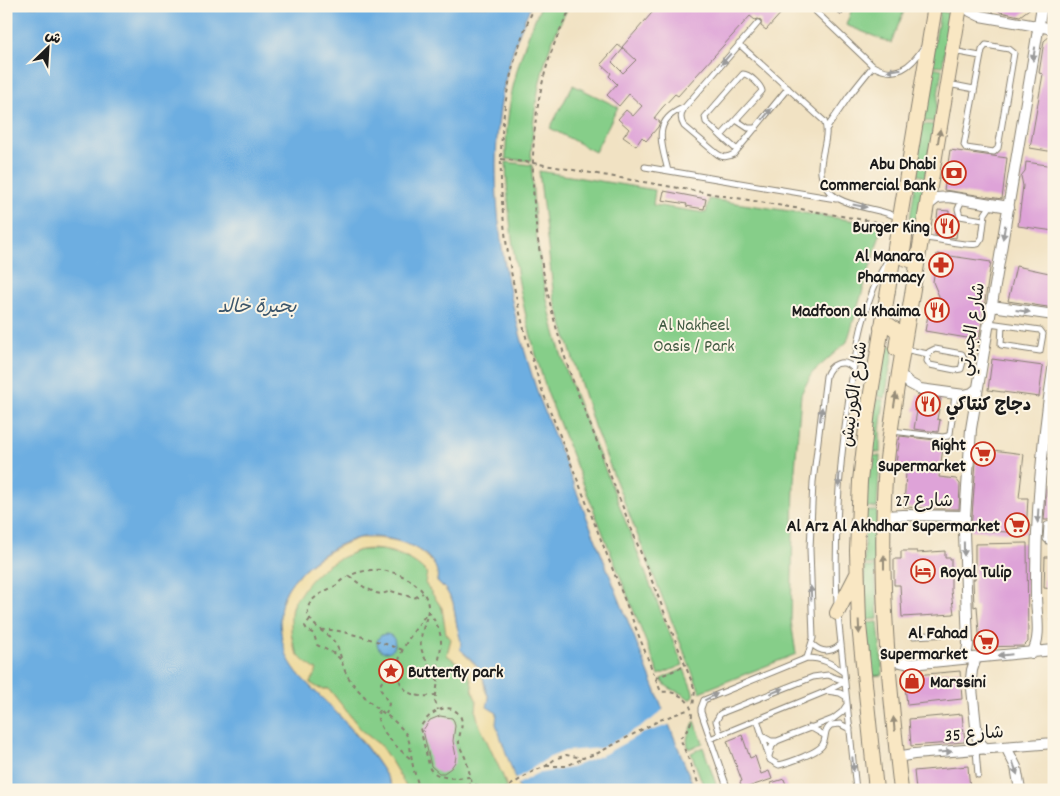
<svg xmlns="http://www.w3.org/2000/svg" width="1060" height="796" font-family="Dekko,'Playpen Sans Arabic',sans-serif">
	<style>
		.green { fill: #86ce89; stroke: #517552 }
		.sand { fill: #eeda9e; stroke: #857b5d }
		.water { fill: #6daee1; stroke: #44657e }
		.pier { fill: #f1e2c3 }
		.building { fill: #dea3d8 }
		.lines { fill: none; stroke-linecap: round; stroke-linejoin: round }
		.lane-casing { stroke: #867f70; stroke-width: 7 }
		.street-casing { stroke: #867f70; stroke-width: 12 }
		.secondary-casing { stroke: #867f70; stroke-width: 16 }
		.path { stroke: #867f70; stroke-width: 2; stroke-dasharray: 4 4; stroke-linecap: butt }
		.lane { stroke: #fff; stroke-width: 5 }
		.street { stroke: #fff; stroke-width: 10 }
		.secondary { stroke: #f9e7c3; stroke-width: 14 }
		.oneway { fill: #999 }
		.oneway2 { fill: #968c78 }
		.labels { text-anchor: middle; stroke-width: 4; stroke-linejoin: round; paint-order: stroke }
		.poi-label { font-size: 18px; font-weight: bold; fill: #1c1c1c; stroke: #fcf5e5; text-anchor: end }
		.park-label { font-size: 18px; fill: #415a42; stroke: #fcf5e5 }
		.street-label { font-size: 18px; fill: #1c1c1c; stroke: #fcf5e5 }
		.water-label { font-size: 19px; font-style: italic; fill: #3c566b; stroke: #fcf5e5 }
	</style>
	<rect width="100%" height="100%" fill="#fcf5e5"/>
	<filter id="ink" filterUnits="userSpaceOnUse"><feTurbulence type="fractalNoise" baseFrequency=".02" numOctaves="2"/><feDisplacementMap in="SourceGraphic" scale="10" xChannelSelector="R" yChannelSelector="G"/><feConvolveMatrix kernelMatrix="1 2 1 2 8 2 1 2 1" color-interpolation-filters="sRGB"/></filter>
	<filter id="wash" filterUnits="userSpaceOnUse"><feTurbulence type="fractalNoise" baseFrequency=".0096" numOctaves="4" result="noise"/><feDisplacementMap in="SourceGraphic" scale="20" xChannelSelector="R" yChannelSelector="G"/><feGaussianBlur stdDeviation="1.12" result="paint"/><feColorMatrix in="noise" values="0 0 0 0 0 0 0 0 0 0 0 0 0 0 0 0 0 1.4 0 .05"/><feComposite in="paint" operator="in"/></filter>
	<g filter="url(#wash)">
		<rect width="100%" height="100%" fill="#f1e2c3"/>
		<path class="green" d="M541 6H569C541 56 533 104 531 161L506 159C505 105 518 54 541 6Z
			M853 6H906L891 43 846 25Z
			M940 11 948 13 943 66 931 65Z
			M931 67 942 69 934 122 922 121Z
			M573 85 618 107 595 152 550 128Z
			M922 124 934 125 925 177 917 175Z
			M506 162 532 165C533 239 546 314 571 384 584 419 599 454 613 489 636 548 658 607 683 665L659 675 547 392C522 313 509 246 506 162Z
			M539 171 655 190 653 205 706 213 709 199 883 225 847 342 812 373 801 394 794 482 791 621 796 654 700 692 594 426 554 298Z
			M916 180 924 182 916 233 908 231Z
			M886 345 894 346 885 398 877 396Z
			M876 399 884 400 880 430V453L870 451Z
			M869 455 880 456 877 508 865 507Z
			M865 511H877L876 565 864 564Z
			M360 550H384L411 560 424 569 427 573 433 594 444 612 443 618 451 639 447 655 466 669 471 680 474 695 477 701 476 712 479 724 503 776 508 790H408L391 761 380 745 363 732 329 689C308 689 309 679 302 663 300 656 295 649 293 642 290 632 289 618 292 608 297 590 319 568 335 560 343 556 352 554 360 550Z
			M864 567H875L878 619 866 620Z
			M878 622 883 675 871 676 866 623Z
			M684 669 693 692V697L690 700C681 690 666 691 661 679Z
			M695 721 703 743 689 749C684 738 690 731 695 721Z
			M703 747 718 790H705L691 753Z"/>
		<path class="sand" d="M359 538C386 538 410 539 430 560 436 566 439 571 437 581L446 590 453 602 457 626 460 634 464 654 478 667 483 676 485 690 497 713 520 790H508L503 776 479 724 476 712 477 701 474 695 471 680 466 669 447 655 451 639 446 633 442 608 425 583 427 573C412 556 383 546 361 550 357 550 353 553 350 554 328 563 313 573 300 594 297 598 293 603 292 607 290 615 291 622 291 630 293 652 298 659 317 670L310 683 320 689H329L363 732 380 745 391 761 408 790H394C379 760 356 732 332 708 316 692 298 678 287 657 282 649 281 637 280 628 280 619 279 610 282 601 292 570 331 548 359 538Z"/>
		<path class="water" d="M6 6H531C471 128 498 274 539 397L695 790H519L496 724 497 713 487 707 489 698C485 690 485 682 482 674 477 663 468 657 460 649L461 642 457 626 453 602 446 590 437 581C443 548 382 532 358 538 330 545 289 574 282 602 279 612 280 623 281 632 285 671 311 685 335 711 357 736 379 760 394 790H6Z
			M377 643a9 9 0 1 1 18 0a9 9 0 1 1-18 0Z"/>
		<path class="pier" d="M665 708 672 724 641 734 605 754 571 768 536 774 515 786 514 780 548 758 565 751 601 748 610 744 651 720Z"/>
		<g id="blocks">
			<path class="building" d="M658 6H778L783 11 766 30 761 26V20L758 19 755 20 750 16 678 96 675 94 662 108 654 118 660 122 658 127 646 141 642 137 636 146 623 137 629 129 618 119 626 110 633 116 642 106 629 94 619 106 607 95 617 84 609 76 611 73 601 64 618 45 623 49 612 62 623 73 636 60 622 47Z
				M996 6H1033L1020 16 1000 12Z
				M1051 35 1054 36V152L1030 148 1043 74 1039 73 1044 41Z
				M950 150 1007 158 1002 199 944 190Z
				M1026 162 1054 166V231L1018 226 1023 186 1021 176 1025 171Z
				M664 191 706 199 704 209 686 206 687 204 662 200Z
				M938 210 949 211V217L956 218 958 220 956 238 935 235Z
				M937 254 991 262 979 340 925 331 931 299 941 301 933 282Z
				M1016 266 1054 274V308L1008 301Z
				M992 359 1043 366 1039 397 988 390Z
				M917 395 941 399 937 419 940 420 938 432 914 429 917 411H914Z
				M900 436 944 441 939 477 956 479 960 484 959 509H932L929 507 926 508 904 507 906 472 895 470Z
				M977 448 1024 454 1019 498H1028L1026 533 971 530Z
				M1047 486H1054V519L1047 520H1044Z
				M1027 543 1028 642 1024 646 980 647 977 606 974 607 973 579H975V544Z
				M901 551H917V553L945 551V558H951V591L954 614 902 617 900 585H894V559H901Z
				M1045 557H1054V589L1044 588Z
				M960 671 962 699 907 705 904 676Z
				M962 714 965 742 911 746 909 719Z
				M440 716 452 718 454 721 455 726 453 741 456 756 455 762 451 768 444 773H439L431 766 423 730 430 720Z
				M742 735 750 758 755 756 761 774 769 771 772 779 742 789 740 782 742 781 727 741Z
				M968 766 970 790H916L914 771Z
				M784 779 788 790H773L771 783Z"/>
		</g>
	</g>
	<g filter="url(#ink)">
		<use href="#blocks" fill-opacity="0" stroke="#867f70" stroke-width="1"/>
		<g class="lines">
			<g class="lane-casing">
				<path id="lane" d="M810 6 873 66C896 79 911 67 923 48
					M836 6 841 11
					M758 23 684 108C680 115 680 120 684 126L716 153C722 158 727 158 734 154L788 88
					M739 44 824 121C831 134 819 156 821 173 826 211 874 204 899 218
					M986 45 1009 49 1014 53 998 148 994 152 966 148 964 145 982 50Z
					M953 51 980 56
					M743 74C749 74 761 85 762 91L721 136 706 122 705 117Z
					M948 84 974 89
					M736 120 748 128H756
					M827 128 849 96 873 66
					M721 136 737 150
					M645 167 836 199
					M668 171C662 145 651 121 683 108
					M962 200 958 209 960 216 983 220
					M922 238C936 238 969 247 978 244L982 238 985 214 991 205
					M989 323 1040 330 1043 334 1040 351 1001 345 1002 325
					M904 349 928 354
					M935 349 962 354 964 358 961 369 955 370 930 365 927 361 929 352Z
					M892 431 943 437 948 436 950 434 955 395
					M1054 523 1047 525 1046 539 1048 541 1054 542
					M837 604C834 534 839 466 849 398 856 350 863 301 888 259
					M1054 605V619
					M838 615 856 790
					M913 636 967 633
					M812 644C821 653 831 653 840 645
					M807 658 813 638 810 549 813 482 826 376C830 364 843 358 853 368
					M827 691 840 693 845 696
					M757 719 770 760 779 765C788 763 820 752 823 744 827 736 823 731 831 725L840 724 850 729
					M810 727 824 735
					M720 735 716 721 720 714 724 712 813 677 828 675 844 681
					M762 736 771 741H777
					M710 739 827 691 844 682
					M976 750 978 775
					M769 756 772 746 777 741 833 719 842 712 846 706
					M728 790 701 712V708L704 700 807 658C822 658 831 663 843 672"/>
			</g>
			<g class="street-casing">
				<path id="street" d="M966 6 970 11 980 16 1054 29
					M928 205 937 198 949 197 1009 207
					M992 306 1054 315
					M899 373 909 383 920 389 964 395 972 393 978 388
					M884 516 903 515 965 516
					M1032 653C1042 638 1036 613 1036 596 1035 519 1042 440 1054 363
					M888 656 896 661 911 664 1054 650
					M976 658 972 670 971 679 977 736 979 742 986 749
					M962 659 967 652 968 645 964 532 971 429 1042 6
					M1006 747 1016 767 1020 790
					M897 757 914 754 1054 743"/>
			</g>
			<g class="secondary-casing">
				<path id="secondary" d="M905 237 903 252 904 258 913 261 918 257
					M881 328 889 325 896 330 898 335 896 349
					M837 613 857 574
					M876 790 859 625 857 551 860 481 868 411 935 6
					M901 790C889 687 879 583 885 479 888 443 894 408 899 373L960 6"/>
			</g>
			<path class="path" d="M535 6C477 126 502 268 542 390L661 692C678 690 696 702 691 721 690 728 685 733 680 738L701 790
				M572 6C509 119 532 259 571 376L695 690 693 707
				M501 159 533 163 888 224
				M349 576 364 587 376 593 382 594 391 591 414 598 423 593
				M428 611C447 636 441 646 436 675
				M425 616C417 626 409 637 403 649 390 677 402 702 435 695
				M310 619 305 626 307 630 314 634 317 645 335 654 342 661
				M321 630C337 627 386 644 403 650
				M656 678 685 666
				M379 710C378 714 377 718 379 722 383 734 401 752 411 759
				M386 714 389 704 381 690V683C383 680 388 678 390 674 392 667 391 664 400 662
				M546 766H566L582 759
				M470 777C457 778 439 780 430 769L420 728C426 715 449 698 460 716 465 724 458 735 459 743 460 748 463 753 465 757 468 766 470 775 472 784
				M420 790C417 780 413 770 412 760 410 751 411 743 406 734 395 718 376 710 364 696 357 689 349 680 345 671 341 662 341 652 335 643 330 635 321 632 315 625 295 604 321 593 337 585 343 576 360 571 371 570 393 568 429 583 428 609 427 622 419 634 421 647 423 659 433 669 438 681L435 701 438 710
				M452 790C464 783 476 782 488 790
				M503 790 532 772 546 766 555 759 566 755 583 758 598 753 660 720 690 709"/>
			<use href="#lane" class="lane"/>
			<use href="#street" class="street"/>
			<use href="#secondary" class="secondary"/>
		</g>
		<defs><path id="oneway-solid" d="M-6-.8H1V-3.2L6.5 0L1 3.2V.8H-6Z" transform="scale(1.25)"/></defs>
		<g class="oneway">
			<use href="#oneway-solid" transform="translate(1034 54) rotate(99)"/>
			<use href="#oneway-solid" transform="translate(726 59) rotate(131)"/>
			<use href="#oneway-solid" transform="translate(894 70) rotate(171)"/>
			<use href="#oneway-solid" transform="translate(767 114) rotate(-51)"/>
			<use href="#oneway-solid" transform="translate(860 206) rotate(11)"/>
			<use href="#oneway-solid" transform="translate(1004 232) rotate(100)"/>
			<use href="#oneway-solid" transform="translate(1023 311) rotate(8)"/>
			<use href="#oneway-solid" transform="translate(821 414) rotate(-82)"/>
			<use href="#oneway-solid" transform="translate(839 480) rotate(94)"/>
			<use href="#oneway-solid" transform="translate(1038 516) rotate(93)"/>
			<use href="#oneway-solid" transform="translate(964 549) rotate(89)"/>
			<use href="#oneway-solid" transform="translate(811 593) rotate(-93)"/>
			<use href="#oneway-solid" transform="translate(1005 655) rotate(174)"/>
			<use href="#oneway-solid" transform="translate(777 691) rotate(-22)"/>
			<use href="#oneway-solid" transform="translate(711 697) rotate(-27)"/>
			<use href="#oneway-solid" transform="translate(945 752) rotate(-3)"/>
			<use href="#oneway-solid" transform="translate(853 764) rotate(85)"/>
			<use href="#oneway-solid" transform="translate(1015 768) rotate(70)"/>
		</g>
		<g class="oneway2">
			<use href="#oneway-solid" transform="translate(939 136) rotate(-81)"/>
			<use href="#oneway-solid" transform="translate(895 400) rotate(-81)"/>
			<use href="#oneway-solid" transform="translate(884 562) rotate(-90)"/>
			<use href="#oneway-solid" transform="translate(859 627) rotate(87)"/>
			<use href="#oneway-solid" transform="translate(894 724) rotate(-95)"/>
		</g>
	</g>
	<defs>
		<g id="bank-ring" transform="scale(1.25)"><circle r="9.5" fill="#fcf5e5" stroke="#c8321e" stroke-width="1.5"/><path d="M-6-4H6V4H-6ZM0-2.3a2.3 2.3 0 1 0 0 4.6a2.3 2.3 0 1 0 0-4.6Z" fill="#c8321e"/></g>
		<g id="restaurant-ring" transform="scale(1.25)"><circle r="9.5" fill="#fcf5e5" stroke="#c8321e" stroke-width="1.5"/><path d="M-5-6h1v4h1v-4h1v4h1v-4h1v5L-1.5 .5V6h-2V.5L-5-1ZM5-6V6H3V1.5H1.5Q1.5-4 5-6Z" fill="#c8321e"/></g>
		<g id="pharmacy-ring" transform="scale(1.25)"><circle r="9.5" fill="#fcf5e5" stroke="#c8321e" stroke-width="1.5"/><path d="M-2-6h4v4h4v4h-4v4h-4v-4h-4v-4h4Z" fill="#c8321e"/></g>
		<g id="supermarket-ring" transform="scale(1.25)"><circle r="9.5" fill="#fcf5e5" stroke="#c8321e" stroke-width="1.5"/><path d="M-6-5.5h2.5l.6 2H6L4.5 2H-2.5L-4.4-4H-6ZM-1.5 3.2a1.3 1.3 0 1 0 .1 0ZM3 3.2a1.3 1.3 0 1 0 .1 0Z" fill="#c8321e"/></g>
		<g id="hotel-ring" transform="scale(1.25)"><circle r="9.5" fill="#fcf5e5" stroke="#c8321e" stroke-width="1.5"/><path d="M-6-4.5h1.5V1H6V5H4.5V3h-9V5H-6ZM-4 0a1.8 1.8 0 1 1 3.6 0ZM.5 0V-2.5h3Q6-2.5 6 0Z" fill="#c8321e"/></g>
		<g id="sight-ring" transform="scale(1.25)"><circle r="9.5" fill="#fcf5e5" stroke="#c8321e" stroke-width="1.5"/><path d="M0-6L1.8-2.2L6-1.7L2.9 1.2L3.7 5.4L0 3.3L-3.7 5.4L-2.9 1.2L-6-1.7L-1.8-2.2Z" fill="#c8321e"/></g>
		<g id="shop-ring" transform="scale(1.25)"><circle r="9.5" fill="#fcf5e5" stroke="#c8321e" stroke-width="1.5"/><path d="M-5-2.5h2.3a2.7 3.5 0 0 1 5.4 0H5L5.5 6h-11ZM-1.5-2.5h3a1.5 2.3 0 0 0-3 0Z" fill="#c8321e"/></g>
	</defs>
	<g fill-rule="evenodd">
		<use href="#bank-ring" x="954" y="173"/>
		<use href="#restaurant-ring" x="947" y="226"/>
		<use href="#pharmacy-ring" x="941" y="265"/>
		<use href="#restaurant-ring" x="937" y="310"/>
		<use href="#restaurant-ring" x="928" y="404"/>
		<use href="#supermarket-ring" x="983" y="454"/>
		<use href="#supermarket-ring" x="1017" y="525"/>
		<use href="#hotel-ring" x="923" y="571"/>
		<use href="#supermarket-ring" x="986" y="642"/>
		<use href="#sight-ring" x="391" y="671"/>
		<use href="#shop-ring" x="912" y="681"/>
	</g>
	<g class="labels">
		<g class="poi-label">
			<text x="936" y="169">Abu Dhabi<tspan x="936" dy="21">Commercial Bank</tspan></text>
			<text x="930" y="232">Burger King</text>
			<text x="924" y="261">Al Manara<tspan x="924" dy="21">Pharmacy</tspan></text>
			<text x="920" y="316">Madfoon al Khaima</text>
			<text x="946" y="410" text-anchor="start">دجاج كنتاكي</text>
			<text x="966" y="450">Right<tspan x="966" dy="21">Supermarket</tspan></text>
			<text x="1000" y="531">Al Arz Al Akhdhar Supermarket</text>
			<text x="940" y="577" text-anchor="start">Royal Tulip</text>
			<text x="968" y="638">Al Fahad<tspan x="968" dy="21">Supermarket</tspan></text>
			<text x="408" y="677" text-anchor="start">Butterfly park</text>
			<text x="930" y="687" text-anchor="start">Marssini</text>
		</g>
		<g class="park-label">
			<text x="694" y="330">Al Nakheel<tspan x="694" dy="21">Oasis / Park</tspan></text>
		</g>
		<g class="street-label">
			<text transform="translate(971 329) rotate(-81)" y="6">شارع الجبرتي</text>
			<text transform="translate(853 394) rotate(-82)" y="6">شارع الكورنيش</text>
			<text x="924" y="506">شارع 27</text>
			<text transform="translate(974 733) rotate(-4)" y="6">شارع 35</text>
		</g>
		<g class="water-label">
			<text x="257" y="312">بحيرة خالد</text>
		</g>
	</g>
	<rect width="1060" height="796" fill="none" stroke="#fcf5e5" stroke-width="25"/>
	<g transform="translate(48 48) rotate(25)" stroke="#fcf5e5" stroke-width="4" paint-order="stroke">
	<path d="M0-4L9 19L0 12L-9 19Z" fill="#1c1c1c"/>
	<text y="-8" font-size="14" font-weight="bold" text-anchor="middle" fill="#1c1c1c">ش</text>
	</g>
</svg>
